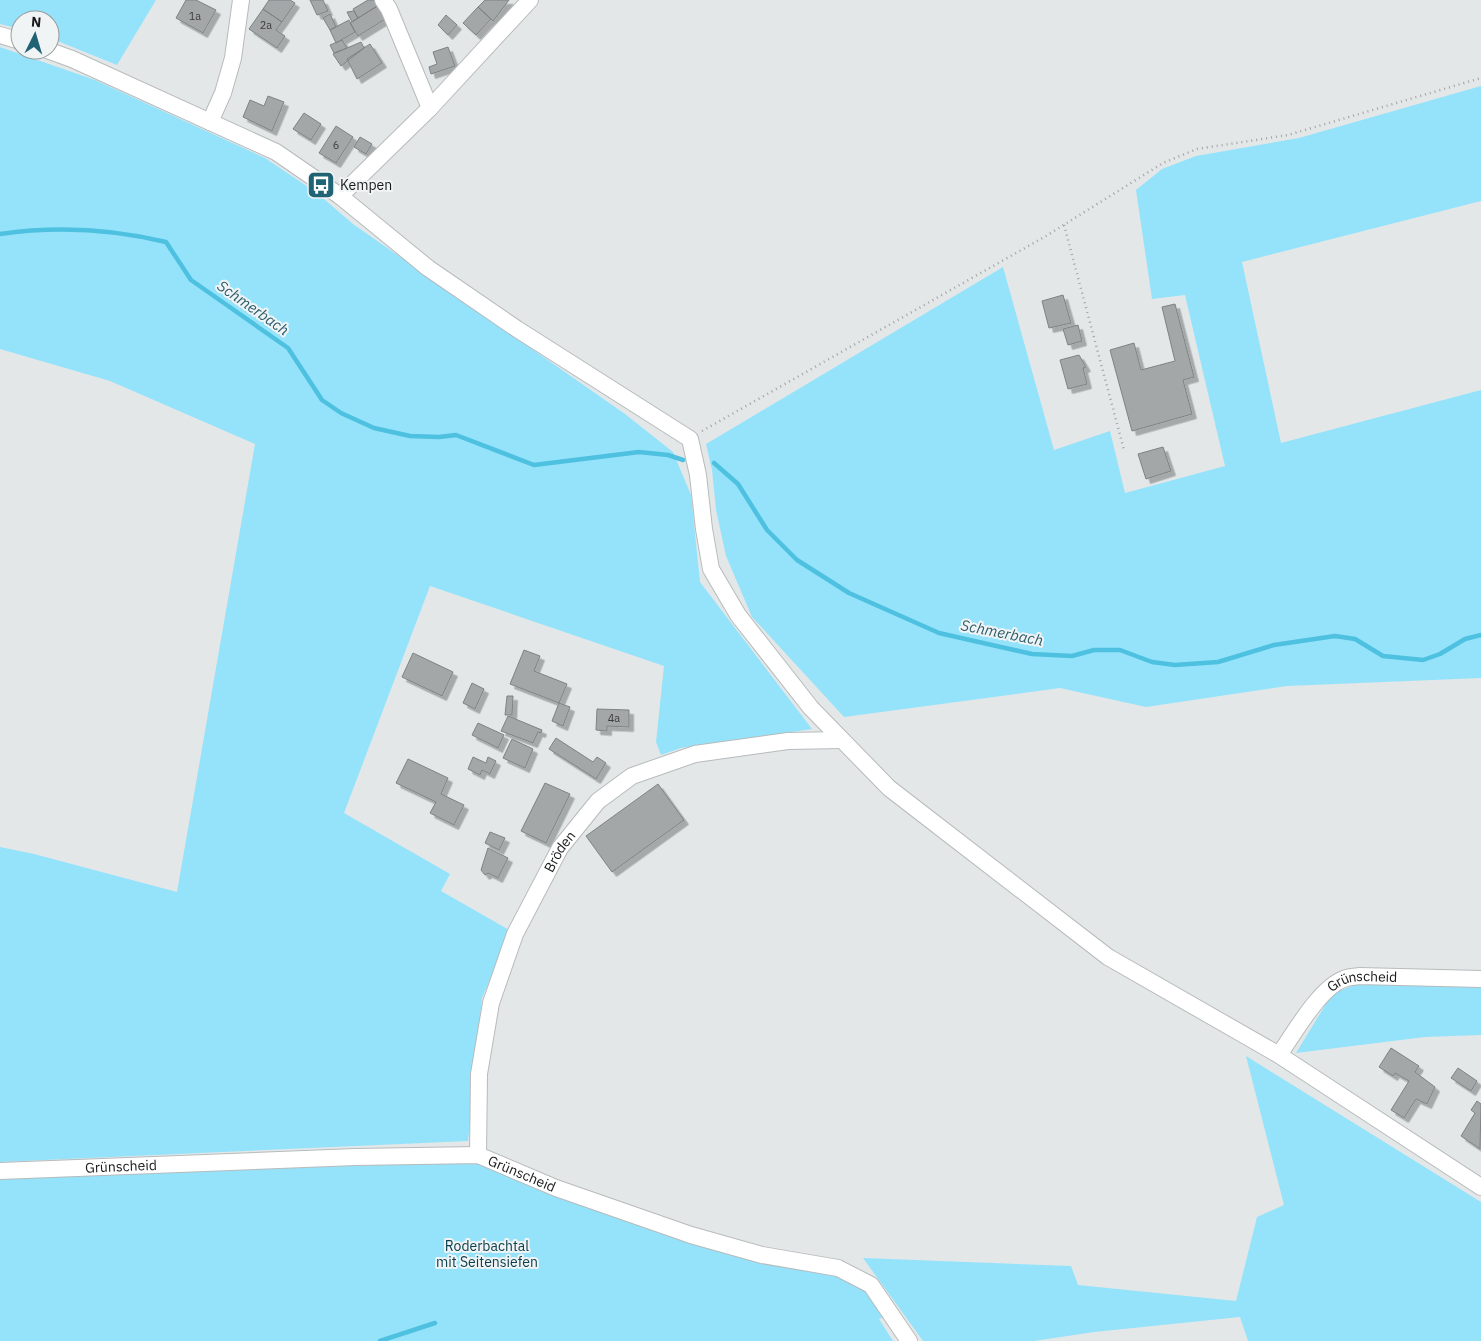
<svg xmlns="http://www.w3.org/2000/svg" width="1481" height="1341" font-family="'IBM Plex Sans',sans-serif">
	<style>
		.green { fill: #94e3fb }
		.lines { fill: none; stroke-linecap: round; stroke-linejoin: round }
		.stream { stroke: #4ec0e0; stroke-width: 4.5 }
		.building { fill: #a4a7a8; stroke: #7e8283; filter: url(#shadow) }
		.minor-casing { stroke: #b7bbbc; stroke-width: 18 }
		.path { stroke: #a0a3a4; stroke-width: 2.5; stroke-dasharray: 1 4; stroke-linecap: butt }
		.minor { stroke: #fff; stroke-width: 16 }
		.labels { text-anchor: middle; stroke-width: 4; stroke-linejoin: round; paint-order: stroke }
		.number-label { font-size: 11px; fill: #3c3d3e }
		.poi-label { font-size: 14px; fill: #191a1b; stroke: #f0f4f5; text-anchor: start }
		.street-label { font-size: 14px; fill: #191a1b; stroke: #f0f4f5 }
		.park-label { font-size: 14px; fill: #0c404d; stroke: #f0f4f5 }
		.water-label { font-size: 15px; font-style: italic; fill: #2d5d6b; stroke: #f0f4f5 }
	</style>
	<defs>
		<filter id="shadow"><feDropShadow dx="4.5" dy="4.5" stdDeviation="0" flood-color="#0004"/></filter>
	</defs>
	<rect width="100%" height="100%" fill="#e3e7e8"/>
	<path class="green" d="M0 0H156L117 65 50 38V20H20V29L0 24Z
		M0 47 95 80 265 158 317 193 353 224 625 414 673 452 691 495 700 582 812 729 681 748 661 755 656 742 664 666 430 586 344 813 450 874 441 891 511 931 482 998 468 1141 0 1162V847L34 854 177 892 255 444 110 381 0 349Z
		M1481 86V201L1242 262 1281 443 1481 390V678L1287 686 1146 707 1060 688 844 717 752 617 726 556 716 510 712 470 706 444 1003 267 1054 450 1110 431 1125 493 1225 466 1185 295 1152 299 1136 190 1162 169 1196 156 1299 138Z
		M1357 984 1481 987V1035L1425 1037 1296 1053 1332 994Z
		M1246 1056 1481 1202V1341H1248L1240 1317 1094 1332 1034 1341H923L863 1258 1071 1266 1078 1285 1236 1301 1257 1217 1284 1205Z
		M474 1156 652 1225 816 1265 863 1287 886 1316 879 1319 893 1341H0V1177L376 1165Z"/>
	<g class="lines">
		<path class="stream" d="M0 234C55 226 112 229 166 242L191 280 288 348 322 400 341 413 374 428 410 436 439 437 456 435 534 465 639 452 668 455 683 460
			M714 463 738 484 767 530 797 560 849 593 939 633 1032 654 1072 656 1094 650H1120L1152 662 1175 665 1218 662 1274 645 1335 636 1355 639 1383 656 1423 660 1440 654 1465 639 1481 635
			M380 1341 435 1323"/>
	</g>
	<path class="building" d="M186 0H196L216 10 203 33 176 18Z
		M269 0H290L295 3 282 22 263 9Z
		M310 0H323L328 11 317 15Z
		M368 0H376L379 5 358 18 353 9Z
		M485 0H509L493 21 478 7Z
		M379 5 387 18 358 36 350 23Z
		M478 7 491 19 476 35 463 23Z
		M263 9 282 22 276 30 285 36 277 48 249 29Z
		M354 11 358 18 352 22 347 12Z
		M330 14 336 27 330 30 323 18Z
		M446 15 457 25 448 35 438 25Z
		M349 20 355 32 336 43 330 30Z
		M342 40 347 48 334 53 330 45Z
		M361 42 364 48 341 66 333 54Z
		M370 44 382 63 357 79 347 59Z
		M448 47 455 66 431 74 429 67 437 64 433 52Z
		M268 96 284 102 272 131 243 117 250 100 264 106Z
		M304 113 321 124 311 140 293 129Z
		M336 126 353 137 336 163 319 153Z
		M360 137 372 144 366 154 354 147Z
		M1063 295 1071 323 1049 328 1042 301Z
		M1175 304 1194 377 1183 380 1192 414 1132 431 1110 350 1134 343 1141 370 1175 361 1162 307Z
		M1078 325 1082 341 1068 345 1063 329Z
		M1079 355 1086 367 1083 368 1087 384 1068 389 1060 360Z
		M1163 447 1171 471 1146 479 1138 454Z
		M524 650 540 656 534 671 567 684 559 703 510 684Z
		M413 653 453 672 442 696 402 677Z
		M472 683 484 689 475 709 463 703Z
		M507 696H513L512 715H505Z
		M559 703 570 707 563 726 552 721Z
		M597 709 629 710V727L607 726V731L596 730Z
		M508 716 542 730 541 733 538 732 533 743 501 731Z
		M478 723 504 735 498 748 472 735Z
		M556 738 593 762 597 757 606 763 596 779 549 749Z
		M512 739 533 749 525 768 503 758Z
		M473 757 486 763 488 757 496 761 490 774 482 770 480 775 468 769Z
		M408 759 448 778 441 794 464 805 454 825 430 813 436 802 396 783Z
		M545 783 570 794 546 843 521 831Z
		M658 784 684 820 612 872 586 836Z
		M490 832 505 838 499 850 485 843Z
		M488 848 508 858 498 878 488 873 485 875 481 870Z
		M1391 1048 1419 1066 1415 1072 1435 1087 1427 1104 1416 1099 1404 1118 1391 1110 1409 1081 1395 1073 1393 1076 1379 1067Z
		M1458 1068 1477 1081 1471 1091 1451 1078Z
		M1477 1101 1481 1104 1480 1149 1461 1136 1475 1113 1471 1110Z"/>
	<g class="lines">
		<g class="minor-casing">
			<g id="minor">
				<path d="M383 0 389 9 430 108"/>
				<path d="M0 35 20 41"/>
				<path d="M47 50 72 59 276 152 340 196 428 268 517 329 690 439 698 475 704 529 711 569 738 615 811 708 889 788 1108 957 1279 1055 1481 1187"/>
				<path d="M210 122 223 93 233 58 241 0"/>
				<path d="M340 196 430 108 530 0"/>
				<path id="s1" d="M1279 1055C1293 1035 1320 987 1344 979 1348 977 1354 977 1359 976L1481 979"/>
				<path id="s2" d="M478 1155 479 1074 491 1003 515 934 560 848 598 801 632 776 695 754 788 741 842 740"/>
				<path id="s3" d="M0 1171 355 1157 478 1155 556 1188 691 1235 762 1255 838 1268 871 1285 909 1341"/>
			</g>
		</g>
		<path class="path" d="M1064 225 1124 450
			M702 431 1046 236 1163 163 1197 149 1288 135 1481 78"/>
		<use href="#minor" class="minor"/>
	</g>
	<defs>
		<g id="bus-square" transform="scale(1.4375)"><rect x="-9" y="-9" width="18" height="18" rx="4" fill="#1f6375" stroke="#f0f4f5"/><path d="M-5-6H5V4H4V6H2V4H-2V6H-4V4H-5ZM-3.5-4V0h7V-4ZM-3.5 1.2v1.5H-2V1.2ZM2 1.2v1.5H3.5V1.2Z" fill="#fff"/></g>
	</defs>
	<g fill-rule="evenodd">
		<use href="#bus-square" x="321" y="185"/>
	</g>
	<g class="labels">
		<g class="number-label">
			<text x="195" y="20">1a</text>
			<text x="266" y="29">2a</text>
			<text x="336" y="149">6</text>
			<text x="614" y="722">4a</text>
		</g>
		<g class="poi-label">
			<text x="340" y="190">Kempen</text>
		</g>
		<g class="street-label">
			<text dy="5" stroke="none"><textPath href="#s2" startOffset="320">Bröden</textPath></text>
			<text dy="5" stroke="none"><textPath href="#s1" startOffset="119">Grünscheid</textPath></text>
			<text dy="5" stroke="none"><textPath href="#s3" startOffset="121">Grünscheid</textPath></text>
			<text dy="5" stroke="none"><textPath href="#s3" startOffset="526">Grünscheid</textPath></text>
		</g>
		<g class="park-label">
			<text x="487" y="1251">Roderbachtal<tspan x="487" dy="16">mit Seitensiefen</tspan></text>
		</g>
		<g class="water-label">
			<text transform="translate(253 308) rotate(35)" y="5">Schmerbach</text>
			<text transform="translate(1002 633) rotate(11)" y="5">Schmerbach</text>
		</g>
	</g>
	<g transform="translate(35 35) rotate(5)"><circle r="24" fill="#f0f4f5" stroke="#9a9d9e"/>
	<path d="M0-4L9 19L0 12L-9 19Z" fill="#1f6375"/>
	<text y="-8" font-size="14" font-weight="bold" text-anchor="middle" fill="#191a1b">N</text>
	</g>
</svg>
